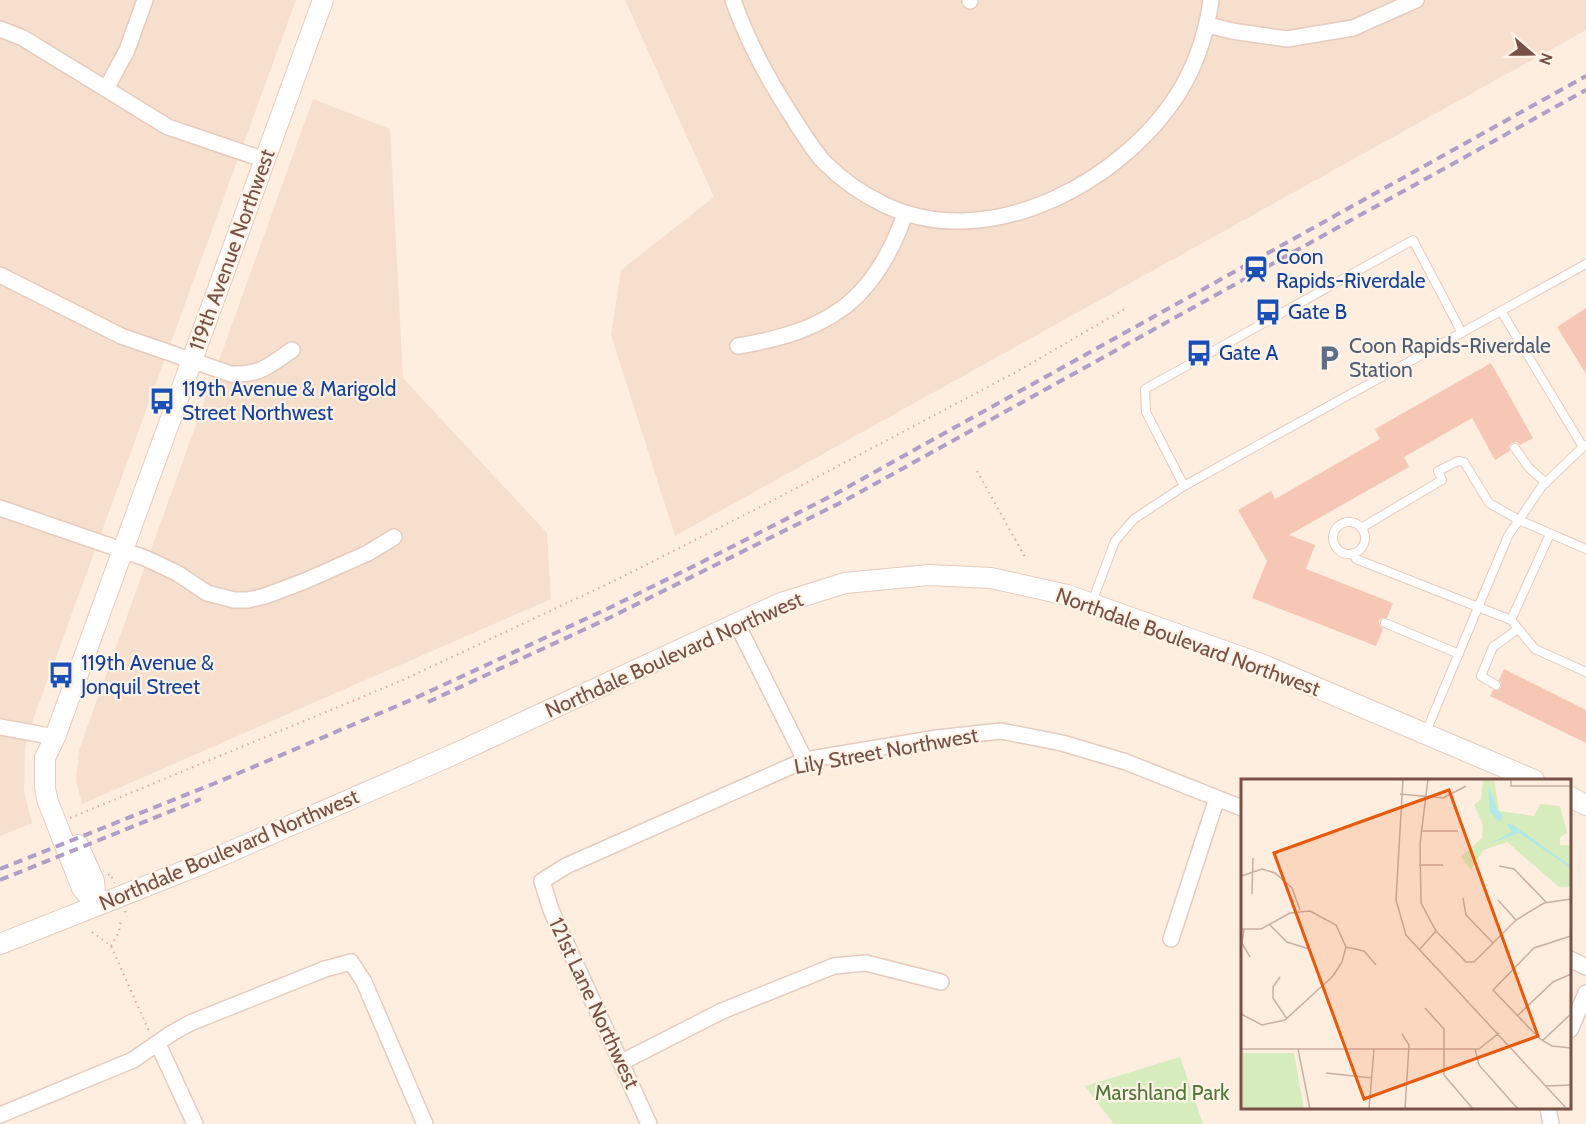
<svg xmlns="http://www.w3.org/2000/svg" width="1586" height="1124" font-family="Cabin,sans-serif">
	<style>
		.residential { fill: #f6dfcd }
		.green { fill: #d6ecbd }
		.building { fill: #f6c7b5 }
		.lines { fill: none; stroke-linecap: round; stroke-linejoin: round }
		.service-casing { stroke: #e5cbbe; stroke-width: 10 }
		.minor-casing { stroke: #e5cbbe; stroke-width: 18 }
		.tertiary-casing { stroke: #e5cbbe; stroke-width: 22 }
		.path { stroke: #daaa98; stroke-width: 2; stroke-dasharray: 1.5 4.5; stroke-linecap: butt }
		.service { stroke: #fff; stroke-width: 8 }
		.minor { stroke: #fff; stroke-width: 15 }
		.tertiary { stroke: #fff; stroke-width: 20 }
		.rail { stroke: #af9ec8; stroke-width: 4; stroke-dasharray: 9 6; stroke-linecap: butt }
		.labels { text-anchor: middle; stroke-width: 4.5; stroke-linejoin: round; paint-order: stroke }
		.street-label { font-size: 21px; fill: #775145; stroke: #fff3e8 }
		.transit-label { font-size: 21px; fill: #164399; stroke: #fff3e8; text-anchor: start }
		.service-label { font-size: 21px; fill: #4e5e75; stroke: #fff3e8; text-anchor: start }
		.park-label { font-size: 21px; fill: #53783a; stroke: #fff3e8 }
		.inset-road { fill: none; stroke: #c8afa2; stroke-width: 1.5 }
		.view { fill: #e8590c; fill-opacity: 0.15; stroke: #e8590c; stroke-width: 3 }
		.inset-edge { fill: none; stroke: #775145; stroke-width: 3 }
	</style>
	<rect width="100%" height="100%" fill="#feeee0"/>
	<path class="residential" d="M0 0H296L33 720 25 747 24 792 32 823 0 836Z
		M625 0H1586V30L675 536 611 335 621 270 714 197Z
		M313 99 390 129 403 378 547 533 551 599 82 804 76 780 79 750Z"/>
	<path class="green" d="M1180 1057 1203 1124H1114L1085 1086Z"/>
	<path class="building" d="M1586 308V374L1557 327Z
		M1491 363 1533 438 1520 445 1517 442 1512 443 1509 446 1510 451 1495 460 1472 418 1404 457 1409 467 1289 535 1315 545 1306 569 1393 603 1387 618H1382L1379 621 1380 626 1383 629 1376 646 1252 598 1267 561 1238 510 1271 491 1275 499 1380 439 1375 429Z
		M1504 669 1586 710V743L1490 696 1493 690H1498L1501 688V683L1499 680Z"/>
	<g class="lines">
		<g class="service-casing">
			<path id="service" d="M1501 311 1583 447 1586 445
				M1515 448 1529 468 1546 483
				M1184 486 1146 412 1145 389 1413 240 1462 333
				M1333 538a16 16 0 1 1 32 0a16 16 0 1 1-32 0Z
				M1361 528 1442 480 1438 471 1458 461 1464 462 1489 503 1519 520 1586 549
				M1353 553 1356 559 1511 620 1535 649 1586 672
				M1092 602 1115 541 1134 519 1184 486 1586 264
				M1511 620 1550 534
				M1385 623 1459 654
				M1496 685 1481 676 1493 647 1518 629
				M1425 734 1508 536 1542 486 1583 447"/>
		</g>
		<g class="minor-casing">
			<path id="minor" d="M733 0C748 43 770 83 795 121 804 135 813 150 824 162 841 179 862 194 883 204 990 257 1132 178 1185 82 1199 56 1207 29 1211 0
				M970 1V0
				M1208 25 1232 31 1287 39 1353 28 1416 0
				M0 29 23 38 168 127 265 160
				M106 89 127 50 145 0
				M0 275 121 336 231 374C261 375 268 366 292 350
				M738 346C828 331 874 302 905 214
				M0 508 145 558 177 573 207 593 234 600H248L265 596 305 581 368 553 394 537
				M736 622 805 760
				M0 727 55 737
				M1171 939 1217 798
				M1570 959 1586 967
				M1570 1030 1586 993
				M158 1044 195 1124
				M622 1062 722 1011 834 966 866 963 941 982
				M1548 1108 1551 1124
				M0 1115 133 1060 172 1033 190 1023 325 969 351 962 364 982 425 1124
				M649 1124 551 910 542 881 566 866 805 760 937 738 1001 731 1062 743 1126 762 1242 808"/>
		</g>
		<g class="tertiary-casing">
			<path id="tertiary" d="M1570 797 1586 805
				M78 845 94 881 96 905
				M96 905 82 888 48 802 45 788V758L55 737 323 0
				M0 944 202 864 450 756 781 603 845 583 929 575 991 578 1067 595 1261 664 1534 780"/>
		</g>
		<path class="path" d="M977 471 1025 557
			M70 818 403 680 616 580 768 503 1018 371 1128 307
			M108 875 111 874 114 883
			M125 911 127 917
			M92 932 111 946 149 1031
			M111 946 119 932 121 919"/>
		<use href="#service" class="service"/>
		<use href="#minor" class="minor"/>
		<use href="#tertiary" class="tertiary"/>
		<path class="rail" d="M428 702 609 618 844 501 1586 90
			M0 869 213 784 411 700 607 609 700 563 837 493 1586 76
			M0 880 201 799"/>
	</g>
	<defs>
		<g id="station-bare" transform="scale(2.07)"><path d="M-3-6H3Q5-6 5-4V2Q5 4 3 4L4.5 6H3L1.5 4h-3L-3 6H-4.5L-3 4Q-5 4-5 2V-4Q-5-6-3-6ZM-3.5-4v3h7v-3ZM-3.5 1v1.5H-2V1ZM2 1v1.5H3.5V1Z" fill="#1a4fb4" stroke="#fff3e8" stroke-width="2.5" paint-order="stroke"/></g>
		<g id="bus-bare" transform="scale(2.07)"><path d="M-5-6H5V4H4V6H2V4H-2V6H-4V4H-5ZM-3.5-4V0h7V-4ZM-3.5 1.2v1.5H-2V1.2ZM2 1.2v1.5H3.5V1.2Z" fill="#1a4fb4" stroke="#fff3e8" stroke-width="2.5" paint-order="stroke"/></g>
		<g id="parking-bare" transform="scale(2.07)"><path d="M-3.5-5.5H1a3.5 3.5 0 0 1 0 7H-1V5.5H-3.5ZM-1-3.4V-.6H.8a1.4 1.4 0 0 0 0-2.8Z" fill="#5c6f8a" stroke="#fff3e8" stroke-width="2.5" paint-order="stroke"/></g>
	</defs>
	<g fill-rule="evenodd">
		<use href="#station-bare" x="1256" y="269"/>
		<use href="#bus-bare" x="1268" y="312"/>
		<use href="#bus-bare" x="1199" y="353"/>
		<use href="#parking-bare" x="1329" y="358"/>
		<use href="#bus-bare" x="162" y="401"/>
		<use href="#bus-bare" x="61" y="675"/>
	</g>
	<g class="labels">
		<g class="street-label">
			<text transform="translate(232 250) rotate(-70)" y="7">119th Avenue Northwest</text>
			<text transform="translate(1188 642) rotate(20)" y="7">Northdale Boulevard Northwest</text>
			<text transform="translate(674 655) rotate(-24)" y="7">Northdale Boulevard Northwest</text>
			<text transform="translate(886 751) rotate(-10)" y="7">Lily Street Northwest</text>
			<text transform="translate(229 850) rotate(-23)" y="7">Northdale Boulevard Northwest</text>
			<text transform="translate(594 1003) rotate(65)" y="7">121st Lane Northwest</text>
		</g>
		<g class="transit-label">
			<text x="1276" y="264">Coon<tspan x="1276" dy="24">Rapids-Riverdale</tspan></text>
			<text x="1288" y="319">Gate B</text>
			<text x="1219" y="360">Gate A</text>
			<text x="182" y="396">119th Avenue &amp; Marigold<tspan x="182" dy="24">Street Northwest</tspan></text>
			<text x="81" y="670">119th Avenue &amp;<tspan x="81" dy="24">Jonquil Street</tspan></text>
		</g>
		<g class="service-label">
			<text x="1349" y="353">Coon Rapids-Riverdale<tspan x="1349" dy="24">Station</tspan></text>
		</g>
		<g class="park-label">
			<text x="1162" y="1100">Marshland Park</text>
		</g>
	</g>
	<g transform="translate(1241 779)">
		<rect width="330" height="330" fill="#feeee0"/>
		<path d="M242 0H253L258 32 293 37 299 25 319 27 326 54 319 58V66H330V108H318L266 63 242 71 230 91 220 78 241 59 242 46 233 26 240 20ZM0 274H53L63 330H0Z" fill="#d6ecbd"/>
		<path d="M247 7 256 30 262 37 259 43 249 33ZM269 44 330 87V89L278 54 248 65 271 53 266 46Z" fill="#b3e8e9"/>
		<path class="inset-road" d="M162 0 155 121 165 156 326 330M187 0 179 65 180 124 195 152 225 183H233L275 141 303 124 330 120M270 0V7H330M159 15 202 19 225 7M180 52H217M178 86H202M258 87 273 90 305 123M0 97 21 90 34 94 51 109 59 131M11 115 12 79M222 119 225 136 252 164M257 121 275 141M29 146 46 163 68 170M0 150H20L49 134 69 132 95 146 105 168 101 183 92 197 44 241 21 246 0 235M3 150 1 164 9 178M330 157 293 169 252 211 299 260 311 267 330 269M105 168 123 172 135 186M178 171 195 152M39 198 32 208V219L46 240M184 229 203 250V296L232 330M276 237 312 203 330 195M161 255 168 266 164 330M301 262 330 235M0 270H238L258 254M57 270 69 330M234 270 238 286 277 330M85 294 131 299M305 307 330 306M128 330 133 270"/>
		<path class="view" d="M208 11 297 257 123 320 33 74Z"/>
		<rect width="330" height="330" class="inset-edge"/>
	</g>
	<g transform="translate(1532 54) rotate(110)" stroke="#fff3e8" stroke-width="4.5" paint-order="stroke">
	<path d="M0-4.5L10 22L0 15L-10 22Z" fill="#775145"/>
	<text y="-9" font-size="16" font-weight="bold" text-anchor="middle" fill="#775145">N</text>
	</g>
</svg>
